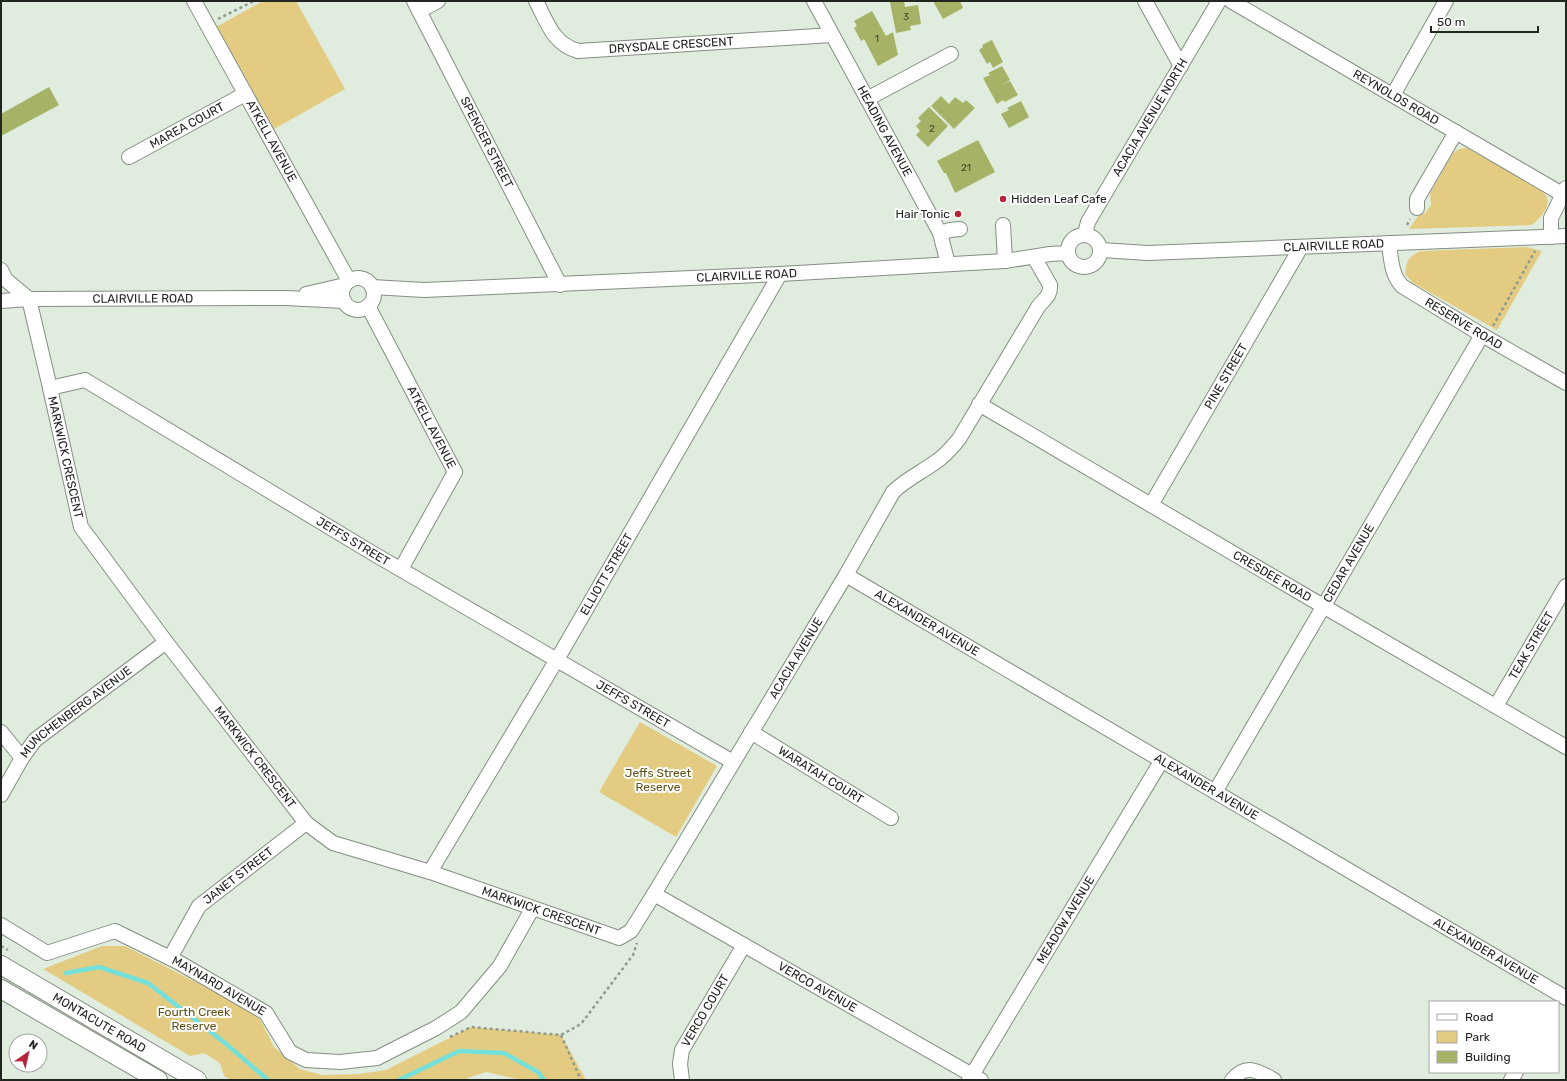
<svg xmlns="http://www.w3.org/2000/svg" width="1567" height="1081" font-family="Rubik,sans-serif">
	<style>
		.green { fill: #e3cc82 }
		.lines { fill: none; stroke-linecap: round; stroke-linejoin: round }
		.stream { stroke: #74e0d9; stroke-width: 4.5 }
		.building { fill: #a6b367 }
		.minor-casing { stroke: #838f81; stroke-width: 16 }
		.major-casing { stroke: #838f81; stroke-width: 20 }
		.path { stroke: #919a8f; stroke-width: 2.5; stroke-dasharray: 3 3; stroke-linecap: butt }
		.minor { stroke: #fff; stroke-width: 14 }
		.major { stroke: #fff; stroke-width: 18 }
		.poi-dot { fill: #b7253a; stroke: #fff; stroke-width: 1.5 }
		.labels { text-anchor: middle; stroke-width: 4; stroke-linejoin: round; paint-order: stroke }
		.number-label { font-size: 10px; fill: #424932 }
		.street-label { font-size: 12px; fill: #212620; stroke: #fff }
		.poi-label { font-size: 12px; fill: #212620; stroke: #fff; text-anchor: start }
		.park-label { font-size: 12px; fill: #615015; stroke: #fff }
	</style>
	<rect width="100%" height="100%" fill="#e0edde"/>
	<path class="green" d="M263 1H296L345 89 274 129 216 27Z
		M1467 148 1541 190C1543 192 1546 195 1547 198 1551 207 1538 220 1532 225L1409 229 1418 216 1425 213 1431 205 1430 193 1453 153 1459 149Z
		M1526 247 1542 251 1497 330 1413 283 1405 274C1407 259 1408 257 1421 251Z
		M640 722 717 766 676 837 599 792Z
		M102 946H125L235 1002 260 1019 274 1047 300 1069 322 1075 359 1074 386 1070 471 1027 561 1035 586 1080H521L486 1072 462 1080H231L224 1076 220 1063 204 1053 190 1056 43 969Z"/>
	<g class="lines">
		<path class="stream" d="M66 973 99 967 148 983 225 1043 268 1080
			M399 1080 459 1051 504 1053 538 1072 544 1080"/>
	</g>
	<path class="building" d="M897 1H904L905 7 918 5 921 24 910 26 911 30 896 33 890 2Z
		M933 1H960L963 8 943 19Z
		M872 11 886 36 893 32 898 55 878 66 864 39 861 41 854 28 857 26 854 21Z
		M992 40 1003 62 993 68 990 62 987 64 979 50 983 47 982 45Z
		M1002 66 1010 80 1002 85 1010 81 1018 95 1005 102 1003 100 997 104 983 78 990 75 988 73Z
		M49 87 59 105 1 136V114Z
		M941 96 949 104 955 97 963 103 966 100 975 108 954 129 931 106Z
		M1021 101 1029 117 1009 128 1001 114 1009 110 1007 108Z
		M929 107 948 126 928 147 916 135 920 131 916 126 921 121 918 118Z
		M978 140 995 172 955 193 946 173H944L937 161Z"/>
	<g class="lines">
		<g class="minor-casing">
			<g id="minor">
				<path id="s1" d="M194 1 349 281"/>
				<path id="s2" d="M414 1 560 285"/>
				<path id="s3" d="M536 1C547 22 553 44 578 51L832 35"/>
				<path id="s4" d="M814 1 940 233 948 264"/>
				<path d="M1145 1 1181 66"/>
				<path id="s5" d="M1231 1 1562 194"/>
				<path d="M419 11 438 1"/>
				<path d="M1393 95 1446 1"/>
				<path d="M867 99 951 54"/>
				<path id="s6" d="M129 157 245 94"/>
				<path d="M1417 208V199L1456 132"/>
				<path d="M1003 225 1005 261"/>
				<path d="M940 233 950 230 960 229"/>
				<path id="s7" d="M1085 234 1088 222 1219 1"/>
				<circle cx="1084" cy="251" r="16"/>
				<path d="M1551 237V218L1566 188"/>
				<path id="s8" d="M1389 243C1391 258 1391 274 1402 286L1482 335 1566 383"/>
				<path id="s9" d="M1101 250 1148 253 1566 236"/>
				<path id="s10" d="M1 270 6 280 29 299 50 388 85 380 374 554 733 762"/>
				<circle cx="358" cy="294" r="16"/>
				<path id="s11" d="M372 287 424 290 780 274 1005 261 1050 254 1068 253"/>
				<path d="M306 294 345 285"/>
				<path id="s12" d="M1 301 29 299 286 298 344 301"/>
				<path id="s13" d="M368 306 455 472 401 569"/>
				<path id="s14" d="M50 388 81 527 166 642 306 823 333 843 430 872 619 938 631 931 654 894 846 575 893 492C906 479 922 472 937 461 946 455 952 447 959 439L1038 307C1044 299 1051 296 1050 285L1034 257"/>
				<path id="s15" d="M979 404 1323 606 1566 747"/>
				<path id="s16" d="M1151 505 1301 247"/>
				<path id="s17" d="M846 575 1566 998"/>
				<path id="s18" d="M1496 706 1566 586"/>
				<path d="M1 732 22 758"/>
				<path id="s19" d="M751 732 891 818"/>
				<path id="s20" d="M1215 792 1482 335"/>
				<path id="s21" d="M1 795 22 758 35 740 166 642"/>
				<path id="s22" d="M430 872 562 651 780 274"/>
				<path id="s23" d="M654 894 981 1080"/>
				<path id="s24" d="M1 925 47 953 115 931 178 962 266 1013 290 1052 306 1060 340 1062 377 1058 436 1028 461 1012 500 966 532 909"/>
				<path id="s25" d="M170 958 199 906 306 823"/>
				<path id="s26" d="M682 1080 680 1064 682 1050 744 945"/>
				<path id="s27" d="M969 1080 1162 760"/>
				<path d="M1232 1080C1246 1063 1258 1071 1274 1080"/>
				<path d="M1511 1080 1516 1072"/>
			</g>
		</g>
		<g class="major-casing">
			<g id="major">
				<path id="s28" d="M1 965 197 1080"/>
				<path d="M1 989 158 1080"/>
			</g>
		</g>
		<path class="path" d="M218 19 254 1
			M1407 225 1410 219
			M1493 326 1535 251
			M1 946 8 950
			M561 1035 581 1080
			M450 1037 471 1027 561 1035 581 1024 633 955 637 943"/>
		<use href="#minor" class="minor"/>
		<use href="#major" class="major"/>
	</g>
	<g class="poi-dot">
		<circle cx="1003" cy="199" r="4"/>
		<circle cx="958" cy="214" r="4"/>
	</g>
	<g class="labels">
		<g class="number-label">
			<text x="906" y="20">3</text>
			<text x="877" y="42">1</text>
			<text x="932" y="132">2</text>
			<text x="966" y="171">21</text>
		</g>
		<g class="street-label">
			<text dy="4" stroke="none"><textPath href="#s3" startOffset="161">DRYSDALE CRESCENT</textPath></text>
			<text dy="4" stroke="none"><textPath href="#s5" startOffset="191">REYNOLDS ROAD</textPath></text>
			<text dy="4" stroke="none"><textPath href="#s7" startOffset="134">ACACIA AVENUE NORTH</textPath></text>
			<text dy="4" stroke="none"><textPath href="#s6" startOffset="66">MAREA COURT</textPath></text>
			<text dy="4" stroke="none"><textPath href="#s4" startOffset="148">HEADING AVENUE</textPath></text>
			<text dy="4" stroke="none"><textPath href="#s1" startOffset="160">ATKELL AVENUE</textPath></text>
			<text dy="4" stroke="none"><textPath href="#s2" startOffset="159">SPENCER STREET</textPath></text>
			<text dy="4" stroke="none"><textPath href="#s9" startOffset="233">CLAIRVILLE ROAD</textPath></text>
			<text dy="4" stroke="none"><textPath href="#s11" startOffset="375">CLAIRVILLE ROAD</textPath></text>
			<text dy="4" stroke="none"><textPath href="#s12" startOffset="142">CLAIRVILLE ROAD</textPath></text>
			<text dy="4" stroke="none"><textPath href="#s8" startOffset="118">RESERVE ROAD</textPath></text>
			<text dy="4" stroke="none"><textPath href="#s16" startOffset="149">PINE STREET</textPath></text>
			<text dy="4" stroke="none"><textPath href="#s13" startOffset="137">ATKELL AVENUE</textPath></text>
			<text dy="4" stroke="none"><textPath href="#s14" startOffset="71">MARKWICK CRESCENT</textPath></text>
			<text dy="4" stroke="none"><textPath href="#s10" startOffset="481">JEFFS STREET</textPath></text>
			<text dy="4" stroke="none"><textPath href="#s20" startOffset="265">CEDAR AVENUE</textPath></text>
			<text dy="4" stroke="none"><textPath href="#s22" startOffset="346">ELLIOTT STREET</textPath></text>
			<text dy="4" stroke="none"><textPath href="#s15" startOffset="340">CRESDEE ROAD</textPath></text>
			<text dy="4" stroke="none"><textPath href="#s17" startOffset="94">ALEXANDER AVENUE</textPath></text>
			<text dy="4" stroke="none"><textPath href="#s18" startOffset="70">TEAK STREET</textPath></text>
			<text dy="4" stroke="none"><textPath href="#s14" startOffset="1182">ACACIA AVENUE</textPath></text>
			<text dy="4" stroke="none"><textPath href="#s10" startOffset="805">JEFFS STREET</textPath></text>
			<text dy="4" stroke="none"><textPath href="#s21" startOffset="114">MUNCHENBERG AVENUE</textPath></text>
			<text dy="4" stroke="none"><textPath href="#s14" startOffset="431">MARKWICK CRESCENT</textPath></text>
			<text dy="4" stroke="none"><textPath href="#s19" startOffset="82">WARATAH COURT</textPath></text>
			<text dy="4" stroke="none"><textPath href="#s17" startOffset="418">ALEXANDER AVENUE</textPath></text>
			<text dy="4" stroke="none"><textPath href="#s25" startOffset="109">JANET STREET</textPath></text>
			<text dy="4" stroke="none"><textPath href="#s14" startOffset="767">MARKWICK CRESCENT</textPath></text>
			<text dy="4" stroke="none"><textPath href="#s27" startOffset="187">MEADOW AVENUE</textPath></text>
			<text dy="4" stroke="none"><textPath href="#s17" startOffset="742">ALEXANDER AVENUE</textPath></text>
			<text dy="4" stroke="none"><textPath href="#s24" startOffset="243">MAYNARD AVENUE</textPath></text>
			<text dy="4" stroke="none"><textPath href="#s23" startOffset="188">VERCO AVENUE</textPath></text>
			<text dy="4" stroke="none"><textPath href="#s26" startOffset="76">VERCO COURT</textPath></text>
			<text dy="4" stroke="none"><textPath href="#s28" startOffset="114">MONTACUTE ROAD</textPath></text>
		</g>
		<g class="poi-label">
			<text x="1011" y="203">Hidden Leaf Cafe</text>
			<text x="950" y="218" text-anchor="end">Hair Tonic</text>
		</g>
		<g class="park-label">
			<text x="658" y="777">Jeffs Street<tspan x="658" dy="14">Reserve</tspan></text>
			<text x="194" y="1016">Fourth Creek<tspan x="194" dy="14">Reserve</tspan></text>
		</g>
	</g>
	<rect width="1567" height="1081" fill="none" stroke="#212620" stroke-width="4"/>
	<rect x="1429" y="1001" width="130" height="72" fill="#ffffff" stroke="#a6a8a6"/>
	<rect x="1437" y="1014" width="20" height="6" fill="#ffffff" stroke="#a6a8a6"/>
	<text x="1465" y="1021" font-size="12" fill="#212620">Road</text>
	<rect x="1437" y="1031" width="20" height="12" fill="#e3cc82" stroke="#a6a8a6"/>
	<text x="1465" y="1041" font-size="12" fill="#212620">Park</text>
	<rect x="1437" y="1051" width="20" height="12" fill="#a6b367" stroke="#a6a8a6"/>
	<text x="1465" y="1061" font-size="12" fill="#212620">Building</text>
	<g transform="translate(28 1053) rotate(34)"><circle r="19" fill="#ffffff" stroke="#a6a8a6"/>
	<path d="M0-3L7 15L0 10L-7 15Z" fill="#b7253a"/>
	<text y="-6" font-size="11" font-weight="bold" text-anchor="middle" fill="#212620">N</text>
	</g>
	<path d="M1431 26v6h107v-6" fill="none" stroke="#212620" stroke-width="2"/>
	<text x="1437" y="26" font-size="12" fill="#212620" stroke="#ffffff" stroke-width="3" paint-order="stroke">50 m</text>
</svg>
